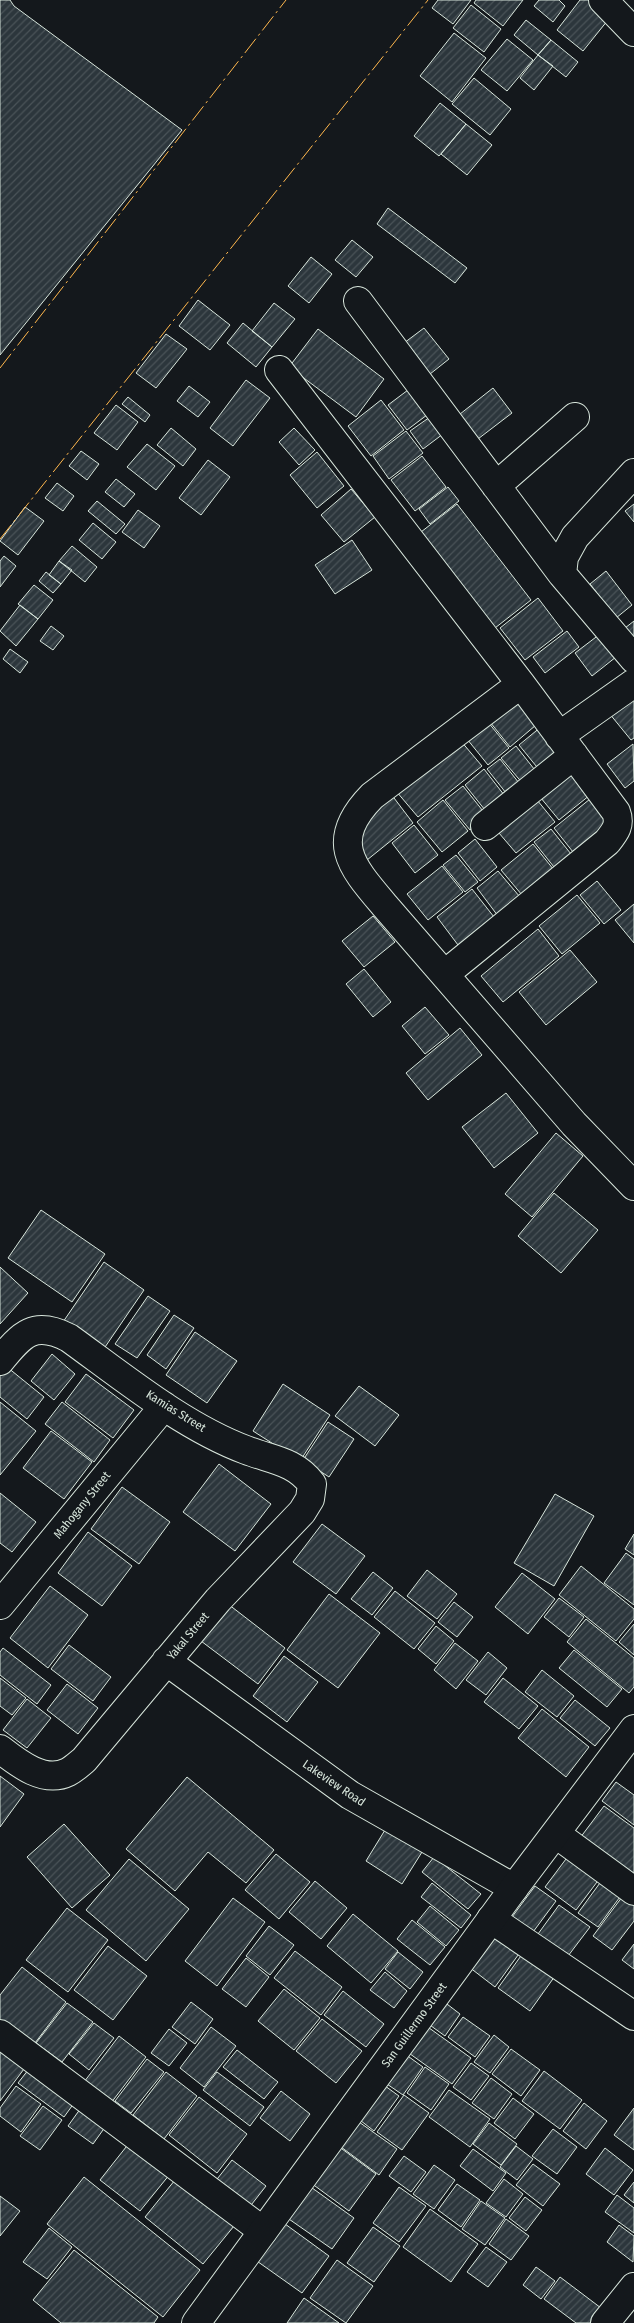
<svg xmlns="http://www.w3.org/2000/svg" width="634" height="2323" font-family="'Fira Sans Condensed',sans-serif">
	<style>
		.building { fill: url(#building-hatch); stroke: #d8e6dc }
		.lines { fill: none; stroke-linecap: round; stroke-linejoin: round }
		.minor-casing { stroke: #d8e6dc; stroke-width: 30 }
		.secondary-casing { stroke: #d8e6dc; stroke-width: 30 }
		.minor { stroke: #14181c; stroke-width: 28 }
		.secondary { stroke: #14181c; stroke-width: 28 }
		.power { stroke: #ffb74d; stroke-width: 1; stroke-dasharray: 18 4 2.5 4; stroke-linecap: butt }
		.labels { text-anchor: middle; stroke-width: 4; stroke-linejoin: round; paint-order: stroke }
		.street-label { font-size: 12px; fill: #d8e6dc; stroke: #14181c }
	</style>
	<defs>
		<pattern id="building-hatch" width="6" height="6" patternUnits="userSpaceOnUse" patternTransform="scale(1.25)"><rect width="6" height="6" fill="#2c363c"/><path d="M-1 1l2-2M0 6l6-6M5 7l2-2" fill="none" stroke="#4a5358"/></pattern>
	</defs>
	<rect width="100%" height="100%" fill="#14181c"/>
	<path class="building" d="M0 0H10L14 6 182 130 0 355Z
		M438 0H471L453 24 432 8Z
		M476 0H523L503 26 474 3Z
		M539 0H559L565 6 553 22 534 6Z
		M580 0H593L612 15 583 51 557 30Z
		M471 5 501 29 484 52 453 28Z
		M526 20 551 40 538 55 514 35Z
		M454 33 486 58 452 102 420 76Z
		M507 39 533 60 507 91 481 70Z
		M551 40 578 62 566 77 538 55Z
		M538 55 553 66 534 90 520 78Z
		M474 78 511 109 490 135 452 104Z
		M440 103 466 124 439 156 414 136Z
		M466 124 492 145 467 175 441 154Z
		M388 208 467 268 455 283 377 224Z
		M352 240 373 257 356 277 335 260Z
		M311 257 332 274 309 303 288 286Z
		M198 300 230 325 210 350 179 326Z
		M274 303 295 319 272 347 252 331Z
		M243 323 272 347 256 367 227 343Z
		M424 328 449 359 425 378 400 346Z
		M318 329 384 379 356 417 289 367Z
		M166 334 187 349 156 388 136 373Z
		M246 380 270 398 233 446 210 428Z
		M189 386 210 402 198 417 177 401Z
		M412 387 431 412 407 430 388 405Z
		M493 388 512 413 474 442 455 418Z
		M128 397 150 415 145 422 122 404Z
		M381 400 404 430 371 456 348 426Z
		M116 405 138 422 117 450 94 433Z
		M430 417 443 434 423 449 410 431Z
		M171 428 196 449 183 466 157 445Z
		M294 428 315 450 299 465 279 442Z
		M406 431 423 453 389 479 373 456Z
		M147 444 175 466 156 490 127 467Z
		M81 451 99 464 87 480 69 466Z
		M317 452 344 486 317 508 290 475Z
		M422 456 446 487 415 511 391 480Z
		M208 460 230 477 201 515 179 498Z
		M116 479 135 494 124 507 105 492Z
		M57 483 74 496 63 511 45 498Z
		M448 487 459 501 430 524 419 509Z
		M351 489 375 517 344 542 321 515Z
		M97 501 125 524 116 534 88 511Z
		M457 504 531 600 495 628 421 532Z
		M634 504V522L625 511Z
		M25 507 44 521 18 555 0 541Z
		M138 510 160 526 144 548 122 532Z
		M93 523 116 542 102 559 79 540Z
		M352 540 372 570 335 594 315 565Z
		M72 546 97 567 85 582 59 561Z
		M4 556 16 566 0 587V561Z
		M59 561 72 570 61 584 49 575Z
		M606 571 632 605 616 618 590 584Z
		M46 572 61 584 53 593 39 581Z
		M34 585 53 600 38 619 18 604Z
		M538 598 563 631 525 660 500 628Z
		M20 605 38 619 16 646 0 631Z
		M634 621V640L625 628Z
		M51 626 64 636 53 650 40 641Z
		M567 631 579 647 545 673 533 657Z
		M604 631 621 653 592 676 575 653Z
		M10 649 28 662 20 673 3 659Z
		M634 694V738L631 740 609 713Z
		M523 696 542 720 510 747 490 722Z
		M488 722 509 748 488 765 467 739Z
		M542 726 564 753 541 772 519 745Z
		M460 740 482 766 418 817 396 791Z
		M633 744 634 781 625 788 607 764Z
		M516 746 538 774 524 785 501 758Z
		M500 759 523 788 510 798 487 769Z
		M567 766 590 795 559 820 536 792Z
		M484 769 508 800 489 815 465 785Z
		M463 786 487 816 470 830 445 800Z
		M391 794 413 823 367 860 361 853 358 835 376 805Z
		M533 795 555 822 516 853 493 826Z
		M590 799 609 823 573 852 554 828Z
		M443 800 468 831 442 852 417 822Z
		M414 825 438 855 415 873 392 843Z
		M551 829 571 854 554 867 534 842Z
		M475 839 497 867 480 881 458 853Z
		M533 844 554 870 522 895 501 870Z
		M456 855 478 882 465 892 443 865Z
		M442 866 463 892 428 920 407 894Z
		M498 871 520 897 498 916 477 888Z
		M597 881 621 910 604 924 580 895Z
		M472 889 494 917 458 945 437 917Z
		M577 895 600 923 562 954 539 926Z
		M634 904V943L615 920Z
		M373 916 395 942 364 967 342 941Z
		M538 929 559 956 503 1002 481 976Z
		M570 950 597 982 546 1025 519 992Z
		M364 969 391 1002 373 1017 346 984Z
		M425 1007 449 1035 425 1054 402 1026Z
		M460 1028 482 1055 428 1100 406 1073Z
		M506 1093 538 1133 494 1168 462 1127Z
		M556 1133 583 1156 532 1217 505 1194Z
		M554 1193 598 1230 561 1273 518 1236Z
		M41 1210 105 1254 72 1302 8 1258Z
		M104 1262 144 1290 103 1350 63 1322Z
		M0 1267 28 1293 0 1324Z
		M148 1296 170 1311 137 1358 115 1344Z
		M174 1315 194 1328 166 1369 147 1355Z
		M195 1332 237 1361 207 1403 166 1375Z
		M52 1354 75 1374 54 1400 31 1381Z
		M7 1367 44 1397 27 1419 0 1397V1375Z
		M86 1374 134 1410 113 1438 65 1402Z
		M283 1384 330 1415 300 1461 253 1431Z
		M359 1386 399 1415 375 1446 335 1416Z
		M0 1402 36 1431 0 1475Z
		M62 1402 110 1440 94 1462 45 1424Z
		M328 1422 354 1439 329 1477 303 1460Z
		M51 1431 92 1462 64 1499 23 1468Z
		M219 1464 271 1504 235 1551 183 1512Z
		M122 1487 170 1522 139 1564 91 1529Z
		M0 1493 36 1522 12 1552 0 1543Z
		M555 1494 594 1516 554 1586 514 1563Z
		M322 1524 365 1556 336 1594 293 1562Z
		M88 1532 132 1566 102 1606 58 1573Z
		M634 1534V1555L625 1549Z
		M626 1553 634 1559V1605L604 1583Z
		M581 1566 634 1609V1619L616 1641 559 1595Z
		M427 1570 457 1594 437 1619 407 1596Z
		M373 1572 393 1588 372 1615 351 1599Z
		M522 1573 555 1599 528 1634 495 1607Z
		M50 1586 88 1615 48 1668 10 1638Z
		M395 1591 435 1623 414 1649 374 1617Z
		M329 1594 380 1633 338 1688 287 1650Z
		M559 1598 584 1617 569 1637 544 1617Z
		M454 1602 473 1617 457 1637 438 1622Z
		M228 1604 285 1648 258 1684 201 1641Z
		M586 1619 634 1658V1687L629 1693 567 1642Z
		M634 1624V1655L619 1642Z
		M436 1626 454 1641 436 1664 418 1649Z
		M455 1643 478 1661 456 1689 434 1670Z
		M69 1645 111 1677 93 1701 51 1669Z
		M3 1648 51 1685 37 1704 0 1675V1652Z
		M574 1650 622 1689 607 1707 559 1668Z
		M488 1652 507 1668 486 1695 466 1680Z
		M284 1656 318 1682 287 1722 253 1696Z
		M542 1670 574 1696 557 1717 525 1692Z
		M0 1678 26 1698 12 1715 0 1706Z
		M503 1678 538 1706 519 1729 484 1702Z
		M67 1684 98 1708 78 1734 47 1710Z
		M27 1699 51 1718 27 1748 3 1730Z
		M575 1700 610 1728 595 1746 560 1718Z
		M542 1709 589 1747 566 1777 518 1738Z
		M0 1776 24 1794 0 1827Z
		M187 1777 274 1850 246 1883 208 1852 175 1891 126 1849Z
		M616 1782 634 1795V1825L602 1801Z
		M604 1806 634 1828V1884L577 1842Z
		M64 1824 110 1875 72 1908 27 1857Z
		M385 1830 422 1852 402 1884 366 1861Z
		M572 1851 603 1874 576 1910 545 1887Z
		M276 1854 310 1882 279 1919 245 1890Z
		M434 1857 481 1894 468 1909 422 1872Z
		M129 1859 189 1909 146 1961 86 1910Z
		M605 1876 625 1890 598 1927 578 1913Z
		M315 1881 347 1908 321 1939 289 1912Z
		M432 1883 471 1915 461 1928 421 1897Z
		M535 1886 556 1901 533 1932 512 1917Z
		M625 1893 634 1899V1921L612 1950 593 1936Z
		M233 1898 265 1922 217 1986 185 1961Z
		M559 1905 590 1927 568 1956 538 1934Z
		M430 1906 459 1930 446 1946 417 1922Z
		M67 1908 108 1940 68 1992 26 1960Z
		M353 1914 398 1951 371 1983 327 1946Z
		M412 1920 445 1947 430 1965 397 1939Z
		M269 1926 294 1945 270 1975 246 1956Z
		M494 1932 521 1951 495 1987 469 1967Z
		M634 1944V1969L622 1960Z
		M108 1946 147 1976 113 2020 74 1990Z
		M295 1951 342 1987 321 2015 274 1978Z
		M398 1952 423 1972 410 1989 385 1969Z
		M523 1953 555 1976 530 2011 498 1988Z
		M246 1958 269 1977 246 2007 222 1989Z
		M22 1967 66 2002 32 2047 0 2022V1995Z
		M385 1972 407 1991 394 2008 370 1990Z
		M284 1989 320 2018 294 2050 258 2021Z
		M343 1991 384 2024 366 2047 324 2015Z
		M443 2001 460 2014 445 2036 427 2023Z
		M191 2002 213 2019 195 2044 172 2027Z
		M67 2003 93 2022 62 2062 36 2043Z
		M463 2017 490 2036 475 2057 448 2037Z
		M322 2019 362 2051 336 2083 296 2051Z
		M94 2023 114 2038 89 2070 69 2054Z
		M425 2025 471 2058 452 2084 406 2051Z
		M211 2027 236 2046 204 2087 180 2068Z
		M169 2029 187 2043 169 2066 151 2053Z
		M494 2035 509 2047 490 2073 474 2062Z
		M119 2036 146 2057 111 2103 84 2082Z
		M0 2044 27 2065 0 2101Z
		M511 2049 540 2070 521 2096 492 2074Z
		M237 2050 278 2082 264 2099 223 2067Z
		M405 2054 423 2067 403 2095 384 2082Z
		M147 2059 164 2072 131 2113 115 2101Z
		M471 2063 489 2076 471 2100 453 2087Z
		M32 2065 77 2099 64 2117 18 2083Z
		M425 2067 449 2084 431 2110 407 2093Z
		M544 2071 582 2100 560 2129 522 2101Z
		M166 2072 197 2096 164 2139 133 2115Z
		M217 2072 264 2107 250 2126 203 2090Z
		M491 2078 512 2094 494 2119 472 2103Z
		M381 2083 399 2096 374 2131 356 2117Z
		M16 2086 41 2104 21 2132 0 2116V2108Z
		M449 2090 490 2119 470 2147 429 2117Z
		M281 2091 310 2114 290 2141 260 2118Z
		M404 2095 429 2113 402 2150 377 2132Z
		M199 2097 247 2134 217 2173 169 2135Z
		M513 2098 534 2114 515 2139 494 2123Z
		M584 2103 607 2121 586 2149 563 2131Z
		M83 2105 108 2123 93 2144 68 2126Z
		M43 2106 62 2120 40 2150 20 2136Z
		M634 2108V2150L614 2135Z
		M359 2122 397 2149 379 2175 341 2147Z
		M489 2123 517 2144 501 2165 473 2144Z
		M553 2129 577 2147 557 2174 532 2156Z
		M130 2142 170 2174 140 2211 100 2180Z
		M338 2146 376 2174 349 2211 311 2183Z
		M516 2146 533 2159 517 2180 500 2167Z
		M605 2148 633 2170 614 2195 586 2174Z
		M473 2149 506 2173 493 2191 460 2166Z
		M404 2156 426 2172 411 2192 389 2176Z
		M232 2160 266 2186 248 2209 214 2183Z
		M533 2164 560 2184 543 2206 516 2185Z
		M434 2165 455 2180 434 2209 413 2194Z
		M84 2177 200 2270 163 2317 47 2224Z
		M504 2179 523 2194 506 2217 486 2203Z
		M175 2180 234 2226 203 2264 145 2217Z
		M634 2182V2203L624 2195Z
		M457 2184 480 2200 461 2227 438 2210Z
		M308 2185 354 2218 332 2249 286 2217Z
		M399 2187 426 2206 399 2242 373 2223Z
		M617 2195 634 2208V2233L605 2212Z
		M0 2196 20 2211 0 2236Z
		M525 2197 542 2210 526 2231 509 2218Z
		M481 2201 505 2218 485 2245 462 2229Z
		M430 2209 478 2244 451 2282 403 2247Z
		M506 2219 529 2236 511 2260 489 2244Z
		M281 2221 329 2256 302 2293 254 2259Z
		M619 2225 634 2236 633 2262 607 2242Z
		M373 2227 400 2246 374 2282 347 2263Z
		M49 2228 72 2247 47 2279 23 2262Z
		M486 2247 507 2262 488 2287 467 2272Z
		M74 2250 158 2317 154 2323H61L33 2300Z
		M337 2260 373 2286 346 2323 310 2298Z
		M536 2267 555 2281 541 2299 523 2285Z
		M560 2277 601 2308 590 2323H576L544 2299Z
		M304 2298 339 2323H287Z"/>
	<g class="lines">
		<g class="minor-casing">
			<path id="minor" d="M603 0 634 32
				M358 301 562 574 634 659
				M279 370 521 684 616 812C621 825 615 832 607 842L445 974
				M496 486 575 417
				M562 574 564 557 575 537 634 473
				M521 684 372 796C328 841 351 866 385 906L574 1124 634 1186
				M559 736 634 683
				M485 826 574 755
				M0 1361C22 1334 34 1320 69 1338 123 1377 184 1427 246 1450 272 1460 295 1461 312 1484L310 1499 302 1512 218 1600 84 1760C79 1764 74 1769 68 1772 44 1784 18 1763 0 1749
				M0 1605 164 1406
				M166 1661 350 1795 514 1888
				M556 1834 634 1891
				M491 1919 634 2016
				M0 2034 263 2231
				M605 2323 634 2287"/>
		</g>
		<g class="secondary-casing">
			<path id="secondary" d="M196 2323 514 1888 634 1729"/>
		</g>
		<use href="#minor" class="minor"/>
		<use href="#secondary" class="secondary"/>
		<path class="power" d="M0 368 286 0
			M0 539 428 0"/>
	</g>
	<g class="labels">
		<g class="street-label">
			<text transform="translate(176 1411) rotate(32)" y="4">Kamias Street</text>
			<text transform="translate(82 1505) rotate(-51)" y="4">Mahogany Street</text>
			<text transform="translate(188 1636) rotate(-50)" y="4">Yakal Street</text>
			<text transform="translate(334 1783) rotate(34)" y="4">Lakeview Road</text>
			<text transform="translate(414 2025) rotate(-54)" y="4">San Guillermo Street</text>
		</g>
	</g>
</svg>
